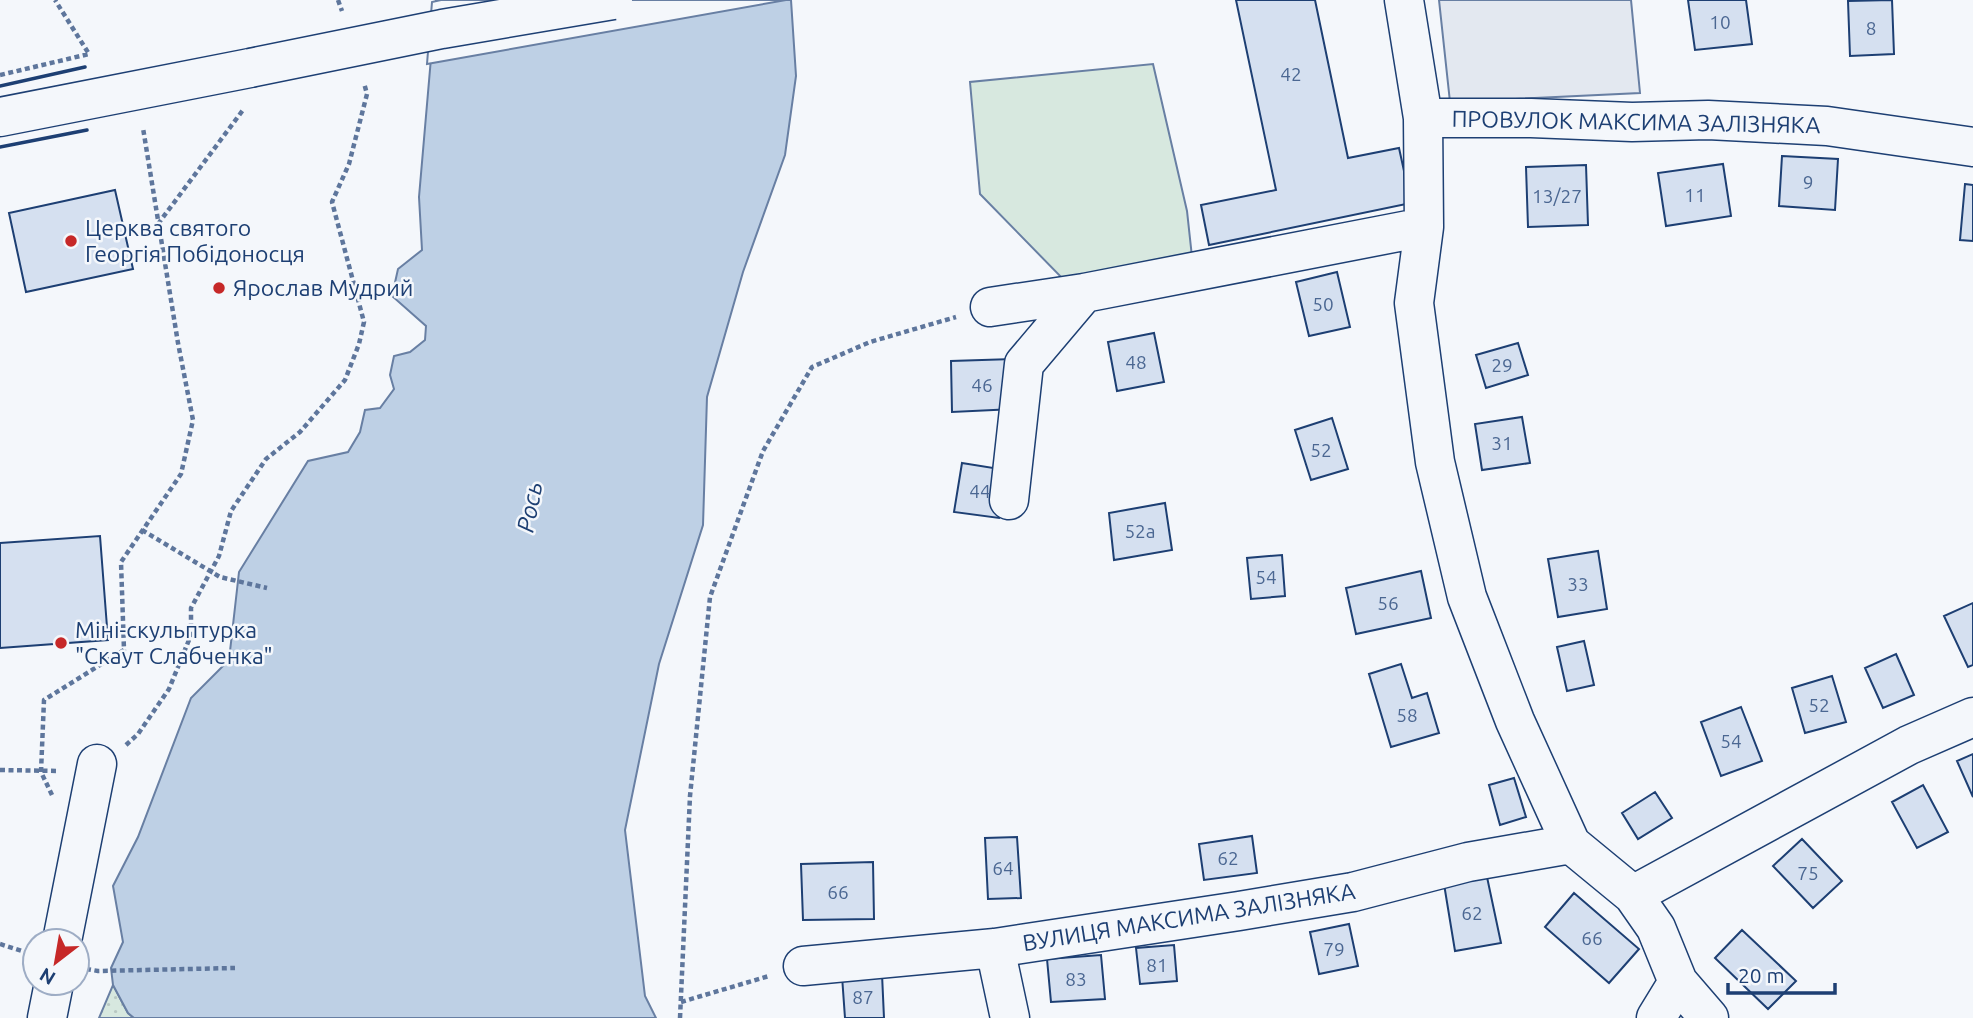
<svg xmlns="http://www.w3.org/2000/svg" width="1973" height="1018" font-family="Ubuntu,sans-serif">
	<style>
		.grass { fill: url(#grass-dots); stroke: #687fa3; stroke-width: 2 }
		.green { fill: #d7e8df; stroke: #687fa3; stroke-width: 2 }
		.parking { fill: #e3e8f0; stroke: #687fa3; stroke-width: 2 }
		.water { fill: #bed0e5; stroke: #687fa3; stroke-width: 2 }
		.pier { fill: #f4f7fb; stroke: #687fa3; stroke-width: 2 }
		.building { fill: #d5e0f0; stroke: #1d3f73; stroke-width: 2 }
		.lines { fill: none; stroke-linecap: round; stroke-linejoin: round }
		.minor-casing { stroke: #1d3f73; stroke-width: 41 }
		.major-casing { stroke: #1d3f73; stroke-width: 41 }
		.path { stroke: #5e769c; stroke-width: 4.5; stroke-dasharray: 5 3.5; stroke-linecap: butt }
		.minor { stroke: #f4f7fb; stroke-width: 38 }
		.major { stroke: #f4f7fb; stroke-width: 38 }
		.major-bridge-casing { stroke: #1d3f73; stroke-width: 41; stroke-linecap: butt }
		.major-bridge { stroke: #f4f7fb; stroke-width: 38 }
		.wall { stroke: #1d3f73; stroke-width: 3.5 }
		.poi-dot { fill: #c62828; stroke: #f4f7fb; stroke-width: 2.5 }
		.labels { text-anchor: middle; stroke-width: 5; stroke-linejoin: round; paint-order: stroke }
		.number-label { font-size: 19px; fill: #4b6792 }
		.street-label { font-size: 23px; fill: #1d3f73; stroke: #f4f7fb }
		.poi-label { font-size: 23px; fill: #1d3f73; stroke: #f4f7fb; text-anchor: start }
		.water-label { font-size: 24px; font-style: italic; fill: #1d3f73; stroke: #f4f7fb }
	</style>
	<defs>
		<pattern id="grass-dots" width="8" height="8" patternUnits="userSpaceOnUse" patternTransform="scale(1.75)"><rect width="8" height="8" fill="#d7e8df"/><path d="M2 2h.1M6 6h.1" fill="none" stroke="#b8c8c3" stroke-width="1.8" stroke-linecap="round"/></pattern>
	</defs>
	<rect width="100%" height="100%" fill="#f4f7fb"/>
	<path class="grass" d="M113 985 128 1013 134 1018H99Z"/>
	<path class="green" d="M1153 64 1187 211 1192 257 1063 279 980 194 970 82Z"/>
	<path class="parking" d="M1439 0H1631L1640 93 1450 102Z"/>
	<path class="water" d="M436 0H791L796 76 785 155 743 272 707 397 703 525 659 664 625 830 645 996 656 1018H134L128 1013 113 985 111 968 123 942 113 886 138 837 191 698 229 660 239 572 308 461 348 452 360 432 365 410 380 408 394 389 390 375 394 356 410 352 425 340 426 326 392 296 398 269 422 250 419 197Z"/>
	<path class="pier" d="M441 0H786L427 64 432 2Z"/>
	<path class="building" d="M1236 0H1315L1348 158 1399 148 1411 203 1209 245 1201 205 1276 190Z
		M1688 0H1746L1752 44 1695 50Z
		M1892 0 1894 54 1850 56 1848 1Z
		M1782 156 1838 159 1835 210 1779 206Z
		M1723 164 1731 216 1666 226 1658 173Z
		M1586 165 1588 225 1528 227 1526 167Z
		M1965 184 1973 185V241L1960 240Z
		M115 190 133 269 26 292 9 213Z
		M1337 272 1350 327 1309 336 1296 282Z
		M1154 333 1164 382 1117 391 1108 342Z
		M1518 343 1528 375 1486 388 1476 355Z
		M1013 359 1014 409 952 412 951 361Z
		M1522 417 1530 463 1482 470 1475 424Z
		M1332 418 1348 469 1311 480 1295 430Z
		M962 463 1006 470 999 518 954 512Z
		M1165 503 1172 550 1114 560 1109 513Z
		M100 536 108 640 0 648V543Z
		M1598 551 1607 609 1558 617 1548 559Z
		M1282 555 1285 596 1251 599 1247 558Z
		M1421 571 1431 618 1356 634 1346 588Z
		M1973 603V665L1968 667 1944 616Z
		M1584 641 1594 685 1567 691 1557 647Z
		M1896 654 1914 695 1883 708 1865 668Z
		M1401 664 1412 698 1427 693 1439 733 1391 747 1369 674Z
		M1832 676 1846 722 1805 733 1792 688Z
		M1741 707 1762 761 1721 776 1701 722Z
		M1973 754V797L1957 761Z
		M1514 778 1526 817 1500 825 1489 785Z
		M1923 785 1948 832 1917 848 1892 802Z
		M1655 792 1672 818 1638 839 1622 813Z
		M1252 836 1257 873 1204 880 1199 844Z
		M1017 837 1021 898 988 899 985 838Z
		M1802 839 1842 881 1813 908 1773 866Z
		M873 862 874 919 803 920 801 864Z
		M1487 877 1501 943 1455 951 1444 884Z
		M1574 893 1639 949 1609 983 1545 927Z
		M1349 924 1358 966 1319 974 1310 932Z
		M1742 930 1796 981 1768 1009 1715 958Z
		M1174 945 1177 981 1140 984 1136 948Z
		M1101 955 1105 999 1051 1002 1047 959Z
		M882 974 884 1018H845L842 976Z"/>
	<g class="lines">
		<g class="minor-casing">
			<path id="minor" d="M1404 0 1423 118 1424 227 1414 303 1435 462 1467 597 1515 721 1571 844 1633 895 1656 928 1678 982 1709 1018
				M1423 118H1531L1632 122 1708 120 1827 126 1973 147
				M990 307 1084 293 1424 227
				M1009 500 1024 364 1084 293
				M1633 895 1909 745 1973 717
				M62 941 97 764
				M995 948 1010 1018
				M803 966 995 948 1239 911 1353 892 1468 862 1571 844
				M47 1018 54 983
				M1656 1018 1678 982"/>
		</g>
		<g class="major-casing">
			<path id="major" d="M0 117 250 68"/>
		</g>
		<path class="path" d="M338 0 342 11
			M0 75 89 54 55 0
			M158 224 243 110
			M142 530 220 577 267 588
			M126 745 138 734 169 689 191 635V608L219 556 231 511 266 459 300 432 345 380 359 344 364 322 332 202 349 164 367 94 364 83
			M0 770 59 771
			M52 795 41 772 44 700 124 650 121 562 181 474 193 420 178 343 143 128
			M0 944 28 953
			M86 969 98 971 235 968
			M681 1002 769 976
			M680 1018 690 796 710 597 763 451 812 367 870 342 956 317"/>
		<use href="#minor" class="minor"/>
		<use href="#major" class="major"/>
		<g class="major-bridge-casing">
			<path id="major-bridge" d="M250 68 442 29 613 0"/>
		</g>
		<use href="#major-bridge" class="major-bridge"/>
		<path class="wall" d="M0 86 85 67
			M0 147 87 130"/>
	</g>
	<g class="poi-dot">
		<circle cx="71" cy="241" r="7"/>
		<circle cx="219" cy="288" r="7"/>
		<circle cx="61" cy="643" r="7"/>
	</g>
	<g class="labels">
		<g class="number-label">
			<text x="1720" y="29">10</text>
			<text x="1871" y="35">8</text>
			<text x="1291" y="81">42</text>
			<text x="1808" y="189">9</text>
			<text x="1695" y="202">11</text>
			<text x="1557" y="203">13/27</text>
			<text x="1323" y="311">50</text>
			<text x="1136" y="369">48</text>
			<text x="1502" y="372">29</text>
			<text x="982" y="392">46</text>
			<text x="1502" y="450">31</text>
			<text x="1321" y="457">52</text>
			<text x="980" y="498">44</text>
			<text x="1140" y="538">52а</text>
			<text x="1266" y="584">54</text>
			<text x="1578" y="591">33</text>
			<text x="1388" y="610">56</text>
			<text x="1819" y="712">52</text>
			<text x="1407" y="722">58</text>
			<text x="1731" y="748">54</text>
			<text x="1228" y="865">62</text>
			<text x="1003" y="875">64</text>
			<text x="1808" y="880">75</text>
			<text x="838" y="899">66</text>
			<text x="1472" y="920">62</text>
			<text x="1592" y="945">66</text>
			<text x="1334" y="956">79</text>
			<text x="1157" y="972">81</text>
			<text x="1076" y="986">83</text>
			<text x="863" y="1004">87</text>
		</g>
		<g class="street-label">
			<text transform="translate(1636 122) rotate(1)" y="8">ПРОВУЛОК МАКСИМА ЗАЛІЗНЯКА</text>
			<text transform="translate(1189 917) rotate(-9)" y="8">ВУЛИЦЯ МАКСИМА ЗАЛІЗНЯКА</text>
		</g>
		<g class="poi-label">
			<text x="85" y="236">Церква святого<tspan x="85" dy="26">Георгія Побідоносця</tspan></text>
			<text x="233" y="296">Ярослав Мудрий</text>
			<text x="75" y="638">Міні-скульптурка<tspan x="75" dy="26">"Скаут Слабченка"</tspan></text>
		</g>
		<g class="water-label">
			<text transform="translate(530 507) rotate(-79)" y="8">Рось</text>
		</g>
	</g>
	<g transform="translate(56 962) rotate(211)"><circle r="33" fill="#f4f7fb" stroke="#9eadc5" stroke-width="2"/>
	<path d="M0-5L12 26L0 18L-12 26Z" fill="#c62828"/>
	<text y="-10" font-size="19" font-weight="bold" text-anchor="middle" fill="#1d3f73">N</text>
	</g>
	<path d="M1728 983v10h107v-10" fill="none" stroke="#1d3f73" stroke-width="3.5"/>
	<text x="1738" y="983" font-size="21" fill="#1d3f73" stroke="#f4f7fb" stroke-width="5" paint-order="stroke">20 m</text>
</svg>
